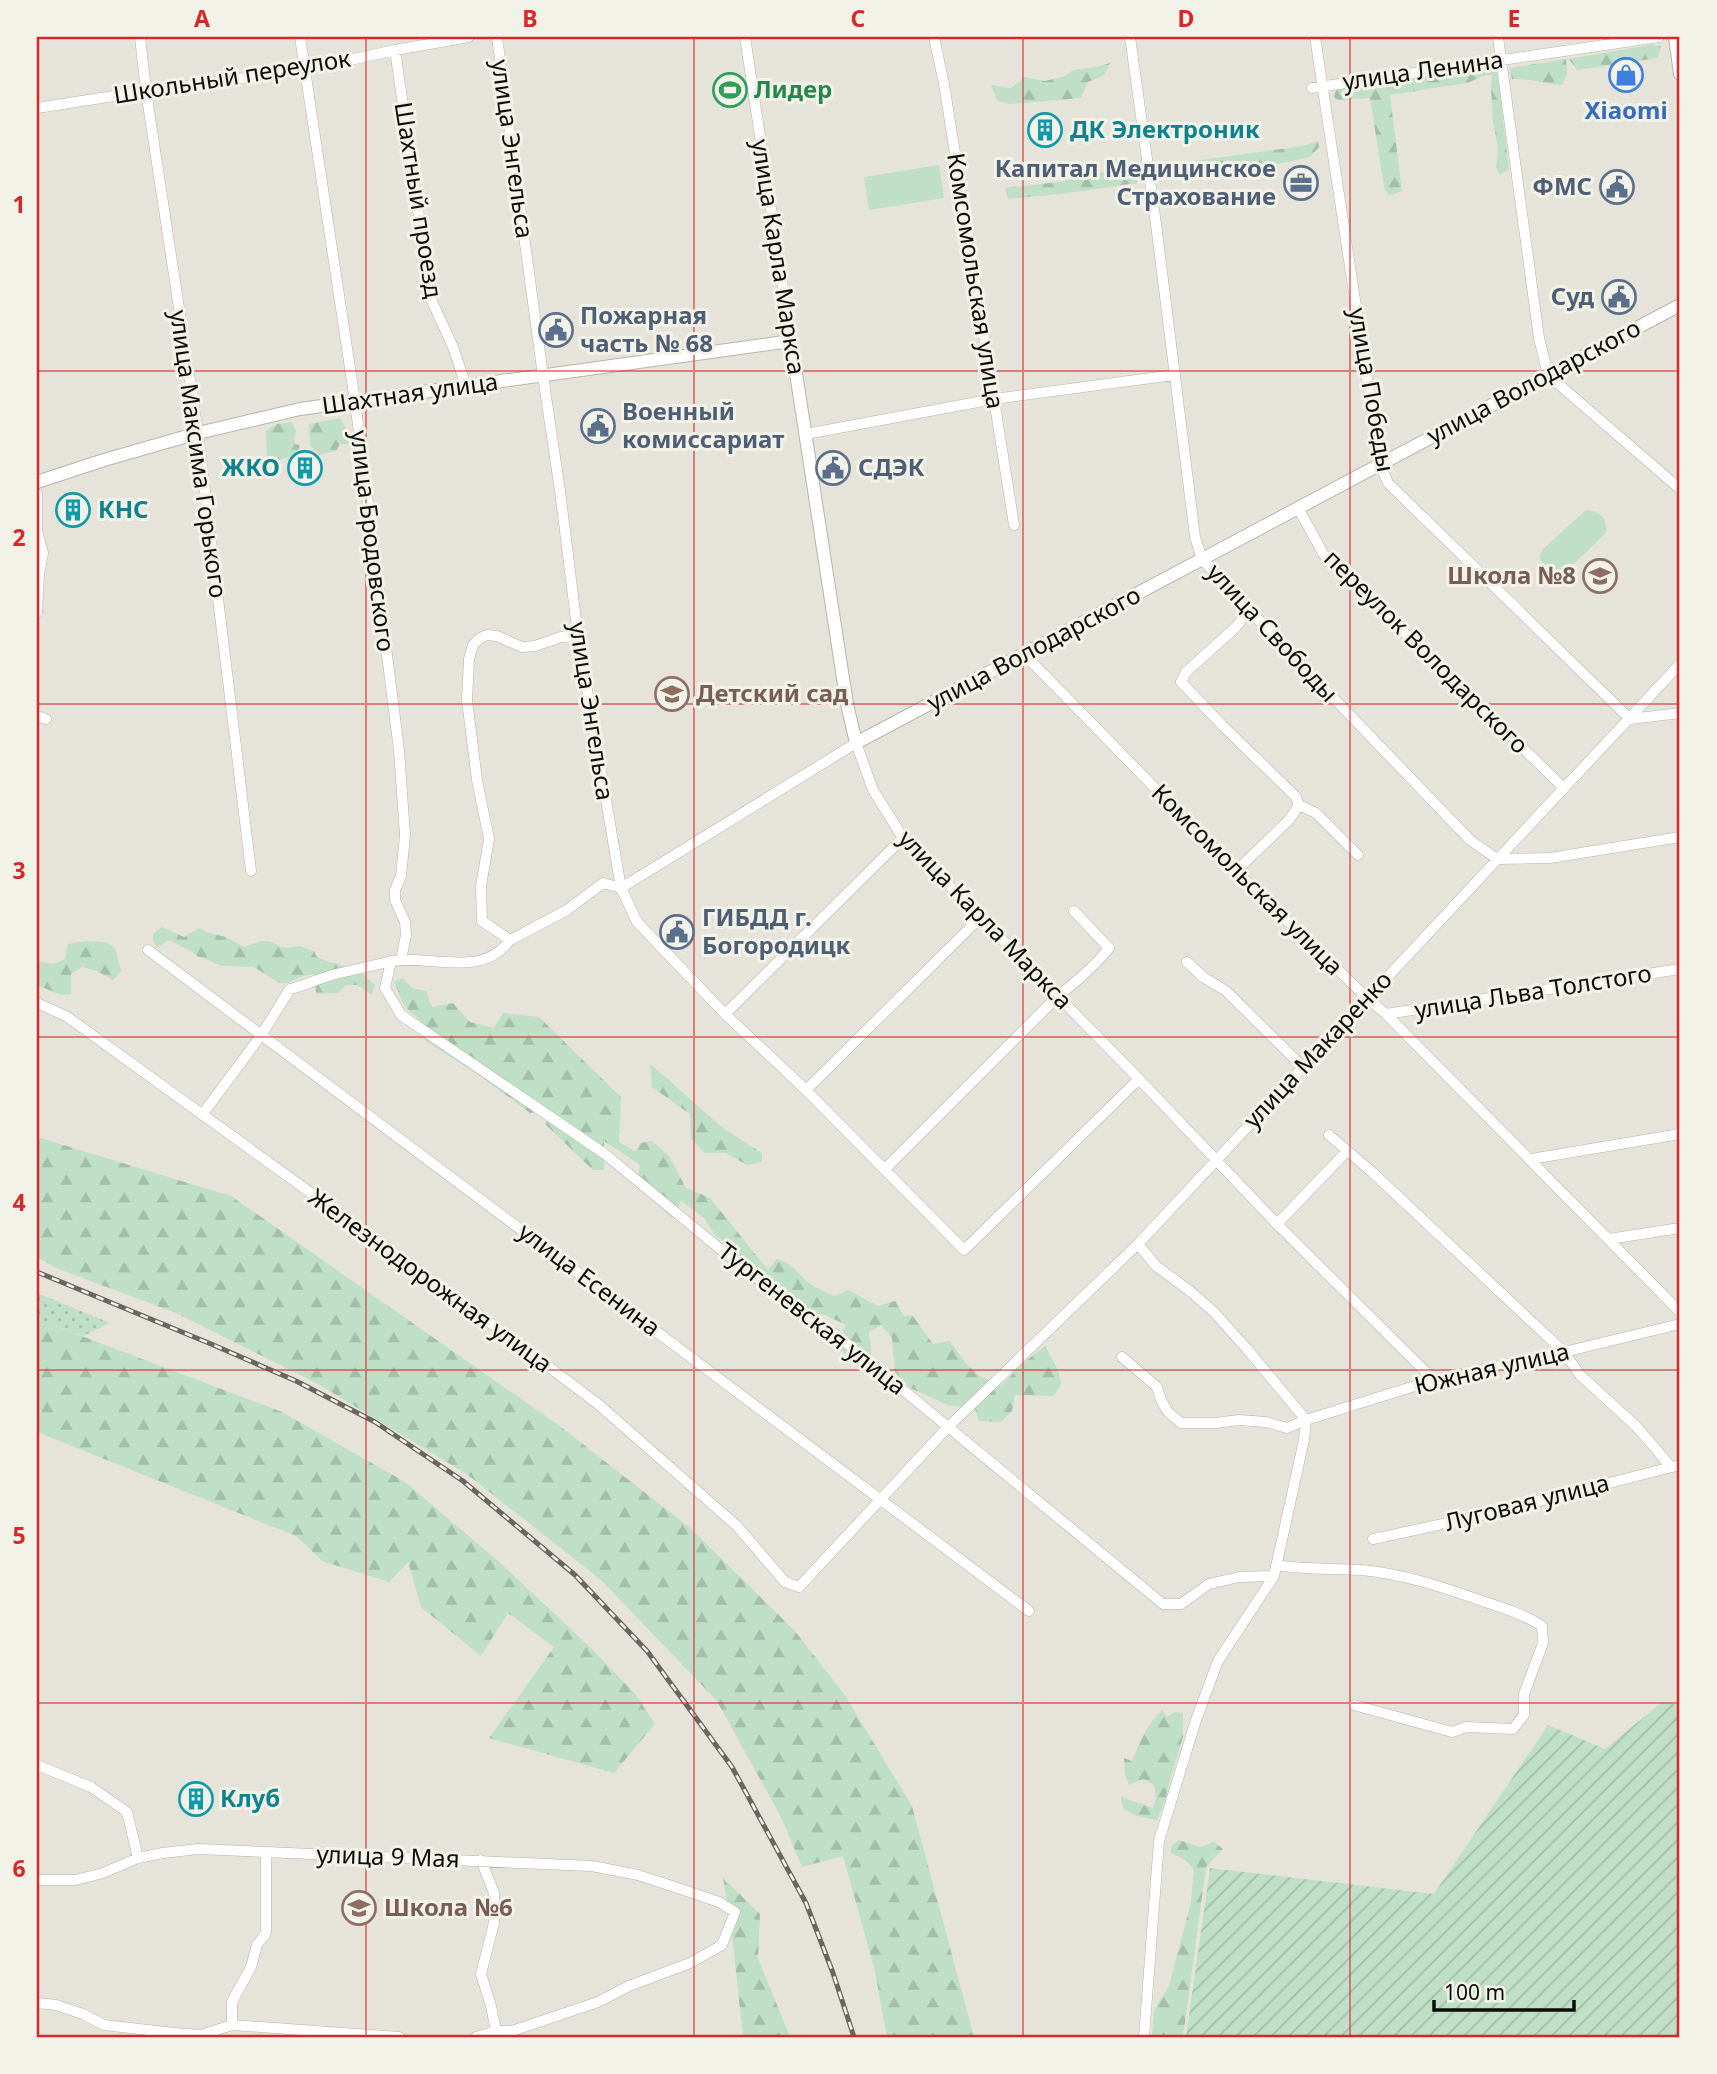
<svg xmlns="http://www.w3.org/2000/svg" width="1717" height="2074" font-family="'Noto Sans',sans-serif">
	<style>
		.grass { fill: url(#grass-dots) }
		.forest { fill: url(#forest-firs) }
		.garden { fill: url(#garden-furrows) }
		.pitch { fill: #bfdfc6 }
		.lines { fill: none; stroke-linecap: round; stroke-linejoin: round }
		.minor-casing { stroke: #b6b4ab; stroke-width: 11 }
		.major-casing { stroke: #b6b4ab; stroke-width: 14 }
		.minor { stroke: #fff; stroke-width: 10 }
		.major { stroke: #fff; stroke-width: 12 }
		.rail-casing { stroke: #67665f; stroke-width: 5 }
		.rail { stroke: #f3f2e8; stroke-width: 2.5; stroke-dasharray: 8; stroke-linecap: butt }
		.grid { fill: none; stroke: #d62828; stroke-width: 2; stroke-opacity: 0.55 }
		.labels { text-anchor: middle; stroke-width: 6; stroke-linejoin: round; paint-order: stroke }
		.street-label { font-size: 24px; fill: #0d0d09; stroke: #f3f2e8 }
		.leisure-label { font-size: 24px; font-weight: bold; fill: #27864d; stroke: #f3f2e8; text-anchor: start }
		.shop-label { font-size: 24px; font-weight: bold; fill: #366cbe; stroke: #f3f2e8 }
		.culture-label { font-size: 24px; font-weight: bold; fill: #0d838f; stroke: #f3f2e8; text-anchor: start }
		.service-label { font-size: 24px; font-weight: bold; fill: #4e5e75; stroke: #f3f2e8; text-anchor: start }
		.education-label { font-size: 24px; font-weight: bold; fill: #785e54; stroke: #f3f2e8; text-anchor: start }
		.neatline { fill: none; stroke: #d62828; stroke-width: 2.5 }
		.grid-label { font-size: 23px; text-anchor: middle; font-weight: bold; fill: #d62828 }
	</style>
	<defs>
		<pattern id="grass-dots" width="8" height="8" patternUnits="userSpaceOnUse" patternTransform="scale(1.75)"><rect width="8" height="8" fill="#bfdfc6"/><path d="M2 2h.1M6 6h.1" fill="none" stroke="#a3bea9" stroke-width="1.8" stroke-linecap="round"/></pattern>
		<pattern id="forest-firs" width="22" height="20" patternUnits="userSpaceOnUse" patternTransform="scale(1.75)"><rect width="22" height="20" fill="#bfdfc6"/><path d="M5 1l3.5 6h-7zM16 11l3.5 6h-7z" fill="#a3bea9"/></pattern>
		<pattern id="garden-furrows" width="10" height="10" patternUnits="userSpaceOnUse" patternTransform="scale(1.75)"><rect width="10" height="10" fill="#bfdfc6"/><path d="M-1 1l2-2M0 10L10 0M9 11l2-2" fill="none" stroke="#a3bea9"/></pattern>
	</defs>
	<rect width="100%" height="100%" fill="#e6e4da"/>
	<path class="grass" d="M37 1293 110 1323 83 1336 37 1319Z"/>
	<path class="forest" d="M1650 45 1661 46 1658 58 1577 70 1569 59Z
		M1566 59 1567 73 1562 85C1545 84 1530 78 1512 79L1510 68Z
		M1110 63 1104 75 1088 82 1081 98 1010 104 997 101 991 85 1011 88 1025 77 1045 81 1066 76 1073 70 1096 67Z
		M1483 70H1497L1509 169 1500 175 1496 167 1498 148 1493 122 1491 87 1492 75H1486L1467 83 1390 95 1402 191 1389 196 1384 187 1370 98 1338 100 1334 97 1336 89Z
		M1318 141 1319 147 1311 156 1291 162 1214 171H1199L1191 166 1195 161 1303 146Z
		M1119 159 1138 173 1137 183 1061 194 1008 199 1005 188 1058 182 1104 172 1106 160Z
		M340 418 349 434 351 444H340L336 451 319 455 310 445 309 424Z
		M291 422 296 430 294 443 300 446 294 457 267 462 266 431 277 424Z
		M162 927 184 937 199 928 209 933 226 937 244 947 261 941H270L281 947 288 948 300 946 314 951 317 957 329 962 336 963 364 975 375 985 372 995 357 985H346L338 993 316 994 315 974 303 976 288 983H279L254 967 223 966 197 956 191 951 169 940 157 948 153 941V934Z
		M86 941C117 942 114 943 121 971L113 980 97 971 82 967 71 974V994L61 995 37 985V961L54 964 65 959 68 944Z
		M403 978 412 988 426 991 432 1007 453 1003 470 1022 494 1028 503 1013 539 1017 621 1097 619 1142 636 1152 640 1143 652 1141 669 1156 686 1188 710 1198 768 1270 777 1259C797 1265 797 1276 814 1286 820 1290 828 1293 835 1296L848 1290 878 1306 895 1301 904 1316 912 1315 933 1344 950 1341 965 1362 980 1377 1002 1385 1023 1363 1045 1346 1058 1370 1061 1384 1054 1396 1015 1395 1012 1411 1001 1422 979 1421 975 1409 948 1405 910 1388 895 1372 892 1338 881 1325 869 1332 871 1350V1372L857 1364 836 1347 846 1325 825 1315 780 1306 766 1296 737 1267 722 1240 715 1235 704 1218 681 1201 672 1218 636 1185 640 1165 604 1141V1170H593L545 1124 552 1110 530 1113 479 1075 426 1041 417 1029 422 1022 404 1006 394 981Z
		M650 1064C670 1080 688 1098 708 1115 724 1130 743 1141 762 1153V1162L747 1165 726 1153H705L691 1139 690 1114 652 1087Z
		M37 1137 231 1196 557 1424 689 1527 794 1630 844 1694 912 1806 974 2037H887L874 1967 843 1856 802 1867 781 1817 717 1701 601 1580 468 1475 318 1384 176 1313 56 1268 37 1257Z
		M37 1319 282 1412 405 1482 498 1561 592 1649 636 1695 655 1724 614 1773 489 1738 554 1647 508 1613 481 1656 421 1607 408 1562 389 1582 322 1561 296 1536 37 1432Z
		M1162 1710 1167 1717 1175 1712 1183 1713V1737L1171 1776 1165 1801 1157 1820 1136 1816 1123 1808 1121 1797 1153 1808 1156 1797 1154 1785 1143 1779 1129 1785 1125 1775 1124 1758 1132 1761C1139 1744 1148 1722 1162 1710Z
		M1179 1840 1200 1847 1214 1842 1223 1849 1206 1867 1183 2037H1152L1154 2010 1169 1986 1191 1902 1194 1869 1184 1859 1171 1853V1846Z
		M723 1878 760 1914 758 1958 790 2037H743L732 1934Z"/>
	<path class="garden" d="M1661 1703 1680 1705V2022L1676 2037H1186L1210 1868 1434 1894 1548 1725 1605 1749Z"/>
	<path class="pitch" d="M939 165 944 198 869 210 864 177Z
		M1586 510C1600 511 1608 518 1606 533L1562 575C1550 574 1545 567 1539 557L1543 549Z"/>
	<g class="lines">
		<g class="minor-casing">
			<path id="minor" d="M140 37 146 91 198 433 251 871
				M300 37 355 401 399 750 405 835 401 876 395 890V900L405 922 406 935 401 960
				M497 37 543 376 560 491 578 636 621 888 637 922 725 1014 806 1090 964 1250 1139 1079
				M745 37 791 341
				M934 37 944 84 1014 525
				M1130 37 1156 224 1195 537 1202 559 1249 610 1470 840 1497 859 1550 858 1680 837
				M1315 37 1380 464 1388 483 1630 719 1680 713
				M1498 37 1539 338 1548 375 1680 489
				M395 50 431 299 453 347 466 386
				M1312 88 1659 37
				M37 108 146 91 305 70 395 50 469 37
				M806 434 994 399 1174 375
				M37 494V530L43 553 39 574 37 613
				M1298 508 1324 555 1564 788
				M1249 610 1236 627 1186 672 1181 682 1222 725 1296 797 1299 805 1316 813 1358 855
				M1024 654 1236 871 1367 998 1386 1014 1680 1312
				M37 716 46 719
				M1236 871 1289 820 1299 805
				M510 940 482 921 481 886 489 839 477 780 467 700 469 659 473 645 480 638 487 635 497 636 522 647 535 646 561 637 578 636
				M148 950 1029 1611
				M391 961 385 988 401 1015 605 1154 742 1267 840 1338 1163 1604H1181L1209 1584 1239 1577 1274 1576
				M1187 962 1203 977 1226 991 1303 1067
				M37 1003 66 1016 473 1310 598 1404 737 1526 785 1582 799 1587 947 1428 1138 1244 1680 664
				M725 1014 903 838
				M1386 1014 1680 969
				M806 1090 980 918
				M202 1115 262 1034 290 989C306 985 320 978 336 974 353 970 371 966 388 962 427 953 482 980 510 940L567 910 603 883 621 888 856 743 873 790 903 838 1139 1079 1277 1224 1434 1380
				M1329 1135 1372 1172 1564 1352 1580 1375 1637 1427 1671 1467
				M1531 1159 1680 1134
				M885 1169 1057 997C1076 982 1094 967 1109 948L1074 911
				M1277 1224 1347 1151
				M1609 1239 1680 1228
				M1138 1244 1156 1266 1190 1291 1214 1312 1247 1349 1306 1420
				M1122 1357 1157 1387 1161 1400 1168 1412 1181 1423H1216L1239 1420 1266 1422 1287 1428 1306 1420 1434 1380 1564 1352 1680 1324
				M1373 1539 1480 1516 1680 1465
				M1276 1565C1304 1570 1333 1568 1362 1570 1403 1574 1443 1587 1482 1601 1503 1608 1523 1614 1542 1626L1543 1643 1524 1694V1715L1513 1729 1466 1727 1452 1732 1354 1705
				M37 1765 91 1787 127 1812 138 1858
				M481 1860 494 1893V1923L481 1974 491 2006 496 2031
				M37 1880H75L103 1873 138 1858 163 1853 198 1849 592 1866 638 1875 675 1887 719 1902 735 1912 722 1945 690 1963 629 1986 598 2002 512 2031H496L476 2037
				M37 2003 56 2005 83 2014 104 2025 174 2033 201 2035 232 2025 399 2037
				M232 2025V2002L251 1967 257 1945 266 1933V1852
				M1144 2037 1159 1841 1196 1720 1218 1661 1274 1576 1304 1440 1306 1420"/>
		</g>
		<g class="major-casing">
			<path id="major" d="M1675 37 1680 74
				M37 482 104 460 198 433 300 409 791 341 847 704 856 743 1680 305"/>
		</g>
		<use href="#minor" class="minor"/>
		<use href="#major" class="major"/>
		<g class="rail-casing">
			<path id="rail" d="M37 1272 211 1344 296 1381 375 1422 463 1481 575 1575 647 1651 732 1767 806 1903 833 1973 854 2037"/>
		</g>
		<use href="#rail" class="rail"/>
	</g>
	<path class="grid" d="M366 37V2037M694 37V2037M1023 37V2037M1350 37V2037M37 371H1680M37 704H1680M37 1037H1680M37 1370H1680M37 1703H1680"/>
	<defs>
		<g id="shop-ring" transform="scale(1.75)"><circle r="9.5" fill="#f3f2e8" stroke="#3f7fe0" stroke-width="1.5"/><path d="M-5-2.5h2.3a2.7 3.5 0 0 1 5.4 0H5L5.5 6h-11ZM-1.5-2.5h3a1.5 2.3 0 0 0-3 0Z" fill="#3f7fe0"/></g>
		<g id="stadium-ring" transform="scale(1.75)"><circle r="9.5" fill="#f3f2e8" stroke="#2e9e5b" stroke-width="1.5"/><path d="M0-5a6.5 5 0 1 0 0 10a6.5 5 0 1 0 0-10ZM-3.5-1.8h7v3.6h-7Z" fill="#2e9e5b"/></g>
		<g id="building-ring" transform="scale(1.75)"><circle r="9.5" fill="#f3f2e8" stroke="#0f9aa8" stroke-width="1.5"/><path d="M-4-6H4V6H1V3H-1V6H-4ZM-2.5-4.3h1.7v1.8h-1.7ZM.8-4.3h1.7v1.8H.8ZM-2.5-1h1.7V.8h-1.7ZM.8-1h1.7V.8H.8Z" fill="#0f9aa8"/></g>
		<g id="office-ring" transform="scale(1.75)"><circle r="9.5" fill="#f3f2e8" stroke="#5c6f8a" stroke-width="1.5"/><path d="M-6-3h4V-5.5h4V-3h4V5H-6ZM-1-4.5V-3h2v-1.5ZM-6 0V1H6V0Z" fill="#5c6f8a"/></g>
		<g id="civic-ring" transform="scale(1.75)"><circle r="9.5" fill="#f3f2e8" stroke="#5c6f8a" stroke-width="1.5"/><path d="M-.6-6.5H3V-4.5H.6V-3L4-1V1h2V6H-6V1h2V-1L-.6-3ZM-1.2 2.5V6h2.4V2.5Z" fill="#5c6f8a"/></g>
		<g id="school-ring" transform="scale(1.75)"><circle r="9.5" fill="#f3f2e8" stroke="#8d6e63" stroke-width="1.5"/><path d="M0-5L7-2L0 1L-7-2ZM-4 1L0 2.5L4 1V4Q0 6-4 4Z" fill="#8d6e63"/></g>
	</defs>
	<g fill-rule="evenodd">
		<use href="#shop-ring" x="1626" y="75"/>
		<use href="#stadium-ring" x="730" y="90"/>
		<use href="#building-ring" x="1045" y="130"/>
		<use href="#office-ring" x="1301" y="183"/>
		<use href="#civic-ring" x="1617" y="187"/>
		<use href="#civic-ring" x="1619" y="297"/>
		<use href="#civic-ring" x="556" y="330"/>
		<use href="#civic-ring" x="598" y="426"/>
		<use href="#building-ring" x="305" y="468"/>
		<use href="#civic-ring" x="833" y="468"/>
		<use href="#building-ring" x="73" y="510"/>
		<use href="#school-ring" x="1600" y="576"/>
		<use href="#school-ring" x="672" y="694"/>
		<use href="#civic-ring" x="677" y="932"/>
		<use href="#building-ring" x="196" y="1799"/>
		<use href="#school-ring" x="359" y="1908"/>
	</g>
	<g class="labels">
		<g class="street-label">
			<text transform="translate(1423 71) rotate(-8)" y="8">улица Ленина</text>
			<text transform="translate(232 77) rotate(-9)" y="8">Школьный переулок</text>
			<text transform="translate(512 149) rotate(82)" y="8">улица Энгельса</text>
			<text transform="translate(418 200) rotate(81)" y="8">Шахтный проезд</text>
			<text transform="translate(778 257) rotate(81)" y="8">улица Карла Маркса</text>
			<text transform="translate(975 281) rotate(81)" y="8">Комсомольская улица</text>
			<text transform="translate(1534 382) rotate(-28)" y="8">улица Володарского</text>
			<text transform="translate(1371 390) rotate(80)" y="8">улица Победы</text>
			<text transform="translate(410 394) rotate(-8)" y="8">Шахтная улица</text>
			<text transform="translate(198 454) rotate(82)" y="8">улица Максима Горького</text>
			<text transform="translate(372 541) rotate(83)" y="8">улица Бродовского</text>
			<text transform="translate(1272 633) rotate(47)" y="8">улица Свободы</text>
			<text transform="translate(1034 649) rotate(-28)" y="8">улица Володарского</text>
			<text transform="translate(1426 652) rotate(45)" y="8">переулок Володарского</text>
			<text transform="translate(591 711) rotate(81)" y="8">улица Энгельса</text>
			<text transform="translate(1247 880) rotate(45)" y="8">Комсомольская улица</text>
			<text transform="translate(985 920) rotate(46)" y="8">улица Карла Маркса</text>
			<text transform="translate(1533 992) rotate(-9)" y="8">улица Льва Толстого</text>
			<text transform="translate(1318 1050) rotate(-47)" y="8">улица Макаренко</text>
			<text transform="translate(589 1280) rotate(37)" y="8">улица Есенина</text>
			<text transform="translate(430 1281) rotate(36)" y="8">Железнодорожная улица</text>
			<text transform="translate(812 1319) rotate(38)" y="8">Тургеневская улица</text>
			<text transform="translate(1492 1369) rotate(-13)" y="8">Южная улица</text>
			<text transform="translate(1527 1503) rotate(-14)" y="8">Луговая улица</text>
			<text transform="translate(388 1857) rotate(2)" y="8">улица 9 Мая</text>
		</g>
		<g class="leisure-label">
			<text x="754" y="98">Лидер</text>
		</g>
		<g class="shop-label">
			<text x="1626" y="119">Xiaomi</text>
		</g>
		<g class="culture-label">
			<text x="1070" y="138">ДК Электроник</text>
			<text x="280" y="476" text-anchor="end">ЖКО</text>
			<text x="98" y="518">КНС</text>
			<text x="220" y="1807">Клуб</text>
		</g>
		<g class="service-label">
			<text x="1276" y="177" text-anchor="end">Капитал Медицинское<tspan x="1276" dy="28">Страхование</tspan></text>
			<text x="1592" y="195" text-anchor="end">ФМС</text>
			<text x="1594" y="305" text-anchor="end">Суд</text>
			<text x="580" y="324">Пожарная<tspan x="580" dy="28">часть № 68</tspan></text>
			<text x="622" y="420">Военный<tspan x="622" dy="28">комиссариат</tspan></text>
			<text x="858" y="476">СДЭК</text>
			<text x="702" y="926">ГИБДД г.<tspan x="702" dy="28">Богородицк</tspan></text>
		</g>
		<g class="education-label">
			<text x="1576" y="584" text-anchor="end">Школа №8</text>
			<text x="696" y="702">Детский сад</text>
			<text x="384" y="1916">Школа №6</text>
		</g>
	</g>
	<rect width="1717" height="2074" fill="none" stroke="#f3f2e8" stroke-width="77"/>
	<path d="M1434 2000v10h140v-10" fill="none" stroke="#0d0d09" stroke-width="3.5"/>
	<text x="1444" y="2000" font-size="21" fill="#0d0d09" stroke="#f3f2e8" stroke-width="5" paint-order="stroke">100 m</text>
	<rect x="38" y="38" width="1640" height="1998" class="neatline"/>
	<g class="grid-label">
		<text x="202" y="27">A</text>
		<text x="530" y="27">B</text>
		<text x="858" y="27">C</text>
		<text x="1186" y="27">D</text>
		<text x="1514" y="27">E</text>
		<text x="19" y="213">1</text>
		<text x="19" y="546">2</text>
		<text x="19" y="879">3</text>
		<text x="19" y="1211">4</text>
		<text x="19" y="1544">5</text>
		<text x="19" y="1877">6</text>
	</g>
</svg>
